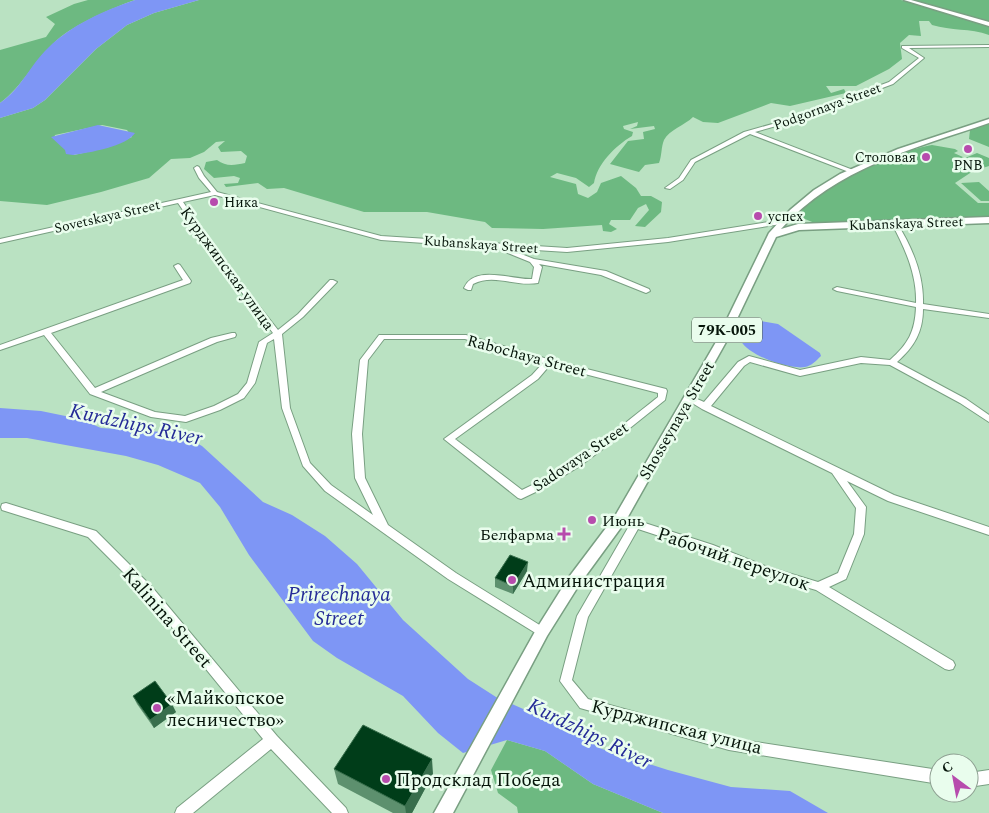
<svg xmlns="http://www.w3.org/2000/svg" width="989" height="813" font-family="Spectral,serif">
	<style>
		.green { fill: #6db981; fill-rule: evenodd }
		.water { fill: #7e96f5 }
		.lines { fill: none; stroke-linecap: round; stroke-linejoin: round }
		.minor-casing { stroke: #799f82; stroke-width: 2 }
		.major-casing { stroke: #799f82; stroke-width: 3 }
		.minor { fill: #fff; fill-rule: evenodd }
		.major { fill: #fff; fill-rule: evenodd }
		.wall { fill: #5d906e }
		.shaded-wall { fill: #386e4c }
		.building { fill: #003d19; stroke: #386e4c }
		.poi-dot { fill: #b74cad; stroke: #e9fded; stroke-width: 2 }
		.labels { text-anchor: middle; stroke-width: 5; stroke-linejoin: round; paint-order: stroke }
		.far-street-label { font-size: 14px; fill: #06150a; stroke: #e9fded }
		.far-poi-label { font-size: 14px; fill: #06150a; stroke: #e9fded; text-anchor: start }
		.shield { fill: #e9fded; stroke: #4a5b4e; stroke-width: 1 }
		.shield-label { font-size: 15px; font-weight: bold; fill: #06150a }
		.street-label { font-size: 16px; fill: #06150a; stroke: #e9fded }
		.poi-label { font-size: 16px; fill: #06150a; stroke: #e9fded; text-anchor: start }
		.near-street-label { font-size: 19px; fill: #06150a; stroke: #e9fded }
		.near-poi-label { font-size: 19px; fill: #06150a; stroke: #e9fded; text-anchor: start }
		.near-water-label { font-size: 21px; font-style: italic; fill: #242b97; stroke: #e9fded }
	</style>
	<rect width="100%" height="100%" fill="#bae2c2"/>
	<path class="green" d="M88 0H135C112 8 75 24 57 40 35 59 23 86 0 103V50L46 37 55 24 46 17 74 4Z
		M199 0H901L989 27V35C970 28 951 31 932 25L929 21H919L921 36 909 35 900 43 902 59 889 69 856 86H826L831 93 844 89 846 93 790 106 771 103 718 123 703 122 693 117C685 125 669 130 664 140 661 147 662 155 659 163L645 165 639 172 610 164 628 141 644 139 643 132 655 129 654 126 630 129 637 126 638 122 623 126 624 129 633 132 632 136C615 146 597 164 594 183L589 187 576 178 557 173 550 177 576 184 578 194 588 198 597 192 601 183 621 176 636 188 641 196H651L662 202 661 212 645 227 635 226 649 210 646 204 638 208 630 220H611L609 224 617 229 611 232 603 231 602 225 543 229 492 228 485 222 427 212H364L284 188 267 189 258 183 226 187 224 184 238 183 240 178 234 176 214 178 204 169 206 162 217 160C226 167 235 165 245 163L247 156 241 151 221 152 218 147 225 141 216 142 204 152 190 158 171 159 149 178 101 192 47 205 0 201V118L33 108 45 100 96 49 127 25 154 13ZM102 125 127 130 132 137 109 147 74 155 54 138 55 135Z
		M910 0H989V22Z
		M989 124V147L969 139 970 130Z
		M932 145 955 149 958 151 954 153 965 158 977 153 989 158V166L973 171 955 183 978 203H989V218L817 224 800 217 799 214C803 210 805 206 808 202 828 180 902 150 932 145Z
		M979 182 989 191V201H981L961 183Z
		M507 740 545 751 593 784 663 813H518L517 807 498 793 491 770Z"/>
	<path class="water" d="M135 0H199L154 13 127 25 96 49 45 100 33 108 0 118V103C21 89 30 65 48 48 71 25 105 10 135 0Z
		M98 125 135 133C127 146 88 153 73 155L66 154 65 150 51 137Z
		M760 321 778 324 820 353 821 356C816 361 811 366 805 367 789 370 748 355 741 341L751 324Z
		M0 408 41 411 80 419 101 428 178 433 202 446 263 502 292 515 325 536 357 564 403 620 468 679 496 697 564 727 602 749 668 770 731 787 790 791 828 813H663L593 784 545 751 507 740 463 753 438 733 403 696 337 658 313 641 249 555 220 507 200 483 158 465 126 456 27 438H0Z"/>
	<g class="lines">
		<g class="minor-casing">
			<path id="minor" d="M989 45V47L909 48 924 58 893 84 794 121 755 132 853 170V172H849L750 134 695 162 683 180 670 189 665 188 679 178 691 160 744 132 790 119 889 82 919 58 902 48V46Z
				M197 166 199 167 204 176 217 192 381 236 567 248 668 238 781 220 784 222 781 224 668 242 567 252 506 248 534 259 606 271 649 289 650 291 646 293 601 275 539 264 542 267 538 283C515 287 494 273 473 284L471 290H468L464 288C474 264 513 280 532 279L534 267 530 262 498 249 497 248 381 240 215 195 183 202 222 259 278 330 298 314 330 280H333L337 282 303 317 282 334 290 408 310 463 331 485 373 515 355 478 352 434 360 360 379 335H466L551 360 666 389 667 391 665 400 615 440 580 466 544 488 521 499 518 498 444 439 532 375 543 363 465 339H384L368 360 362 434 365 478 388 525 456 573 546 629 548 632 546 635 542 637 448 579 325 491 303 466 282 408 274 339 267 343 255 383 244 398 220 410 186 422 151 417 90 394 44 335 0 350V345L183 280 174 266 178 264 180 265 191 281 190 283 51 333 95 388 211 338 232 333H235L236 335 235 337 217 342 101 392 155 412 185 416 214 406 238 394 247 383 259 342 273 333 218 261 178 203 0 243V239L211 192 199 178 194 168ZM550 365 658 393V397C615 431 572 467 522 490L455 439 538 379Z
				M895 222 897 223C912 247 924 275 923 304L989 314V318L923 309C923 332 914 347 897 362L966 399 989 415V422L960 403 890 365 861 363 800 376 750 362 744 366 711 406 894 495 989 527V535L888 501 847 481 866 507 864 534 846 579 829 587 953 661 955 665 953 669 949 670 945 669 816 590 758 573 705 551 638 529 588 617 572 680 588 699 729 738 939 770V784L729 750 580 708 560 681 577 616 629 526 616 522 615 519 616 516 620 515 713 545 765 566 818 582 838 573 854 534 856 508 832 473 702 409 684 398 688 395 704 402 738 362 749 356 800 370 861 357 890 360C908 344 915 332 916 307L837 291 833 289 837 287 916 303C917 275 905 248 892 224Z
				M6 503 96 531 152 587 277 736 346 808 348 813H332L271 749 193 813H175L177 808 263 739 144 593 88 537 2 510 1 507 2 504Z
				M989 770V784L969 787V773Z"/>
		</g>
		<g class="major-casing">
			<path id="major" d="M904 0H911L989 22V26Z
				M989 119V123C915 148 835 168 781 229L798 224 989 217V223L799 230 776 237 726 342 625 522 579 585 547 636 453 813H434L537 628 569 577 615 516 716 342 769 233 790 210 814 190 840 174 898 149Z"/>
		</g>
		<use href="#minor" class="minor"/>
		<use href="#major" class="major"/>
	</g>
	<path class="wall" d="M527 571 513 594 495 587V578Z
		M133 696 176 712 154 728 137 704Z
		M334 769 433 774 412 813H393L338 784Z"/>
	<path class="shaded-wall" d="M528 562 527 571 513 594V586Z
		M172 704 176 712 154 728 150 720Z
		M432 759 433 774 412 813H406L405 806Z"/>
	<path class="building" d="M510 555 528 562 513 586 495 578Z
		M155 681 172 704 150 720 133 696Z
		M363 725 432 759 405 806 334 769Z"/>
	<g class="poi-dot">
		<circle cx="968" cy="149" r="5"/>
		<circle cx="926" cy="157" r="5"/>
		<circle cx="214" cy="202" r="5"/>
		<circle cx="758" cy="216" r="5"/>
		<circle cx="592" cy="520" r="5"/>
		<path d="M561.5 526.5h5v5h5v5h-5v5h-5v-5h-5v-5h5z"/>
		<circle cx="512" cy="580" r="5"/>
		<circle cx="157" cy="708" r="5"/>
		<circle cx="386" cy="779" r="5"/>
	</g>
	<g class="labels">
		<g class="far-street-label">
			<text transform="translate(827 106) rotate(-20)" y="5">Podgornaya Street</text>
			<text transform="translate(107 216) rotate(-13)" y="5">Sovetskaya Street</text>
			<text transform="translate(906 223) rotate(-2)" y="5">Kubanskaya Street</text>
			<text transform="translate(481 244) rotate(4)" y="5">Kubanskaya Street</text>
		</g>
		<g class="far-poi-label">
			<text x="916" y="162" text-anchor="end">Столовая</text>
			<text x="968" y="170" text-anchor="middle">PNB</text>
			<text x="224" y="207">Ника</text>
			<text x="768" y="221">успех</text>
		</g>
		<rect class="shield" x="692" y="317.5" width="70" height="25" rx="4"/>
		<g class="shield-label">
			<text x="727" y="335">79К-005</text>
		</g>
		<g class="street-label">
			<text transform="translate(228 268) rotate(54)" y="6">Курджипская улица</text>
			<text transform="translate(527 355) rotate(15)" y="6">Rabochaya Street</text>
			<text transform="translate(676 420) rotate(-60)" y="6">Shosseynaya Street</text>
			<text transform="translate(580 456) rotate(-34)" y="6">Sadovaya Street</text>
		</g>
		<g class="poi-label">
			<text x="602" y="526">Июнь</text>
			<text x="554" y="540" text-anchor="end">Белфарма</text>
		</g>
		<g class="near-street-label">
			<text transform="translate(734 558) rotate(19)" y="7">Рабочий переулок</text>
			<text transform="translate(168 617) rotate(49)" y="7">Kalinina Street</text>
			<text transform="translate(677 726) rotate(14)" y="7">Курджипская улица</text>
		</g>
		<g class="near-poi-label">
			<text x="522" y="587">Администрация</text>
			<text x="167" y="704">«Майкопское<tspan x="167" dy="22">лесничество»</tspan></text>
			<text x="396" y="786">Продсклад Победа</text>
		</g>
		<g class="near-water-label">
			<text transform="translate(136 424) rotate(12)" y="7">Kurdzhips River</text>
			<text x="339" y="601">Prirechnaya<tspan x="339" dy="24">Street</tspan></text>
			<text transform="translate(590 733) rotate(26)" y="7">Kurdzhips River</text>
		</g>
	</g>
	<g transform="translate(954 778) rotate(328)"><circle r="24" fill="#e9fded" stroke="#8ea092"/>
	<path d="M0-4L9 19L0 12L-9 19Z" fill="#b74cad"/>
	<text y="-8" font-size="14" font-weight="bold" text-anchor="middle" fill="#06150a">С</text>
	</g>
</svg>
